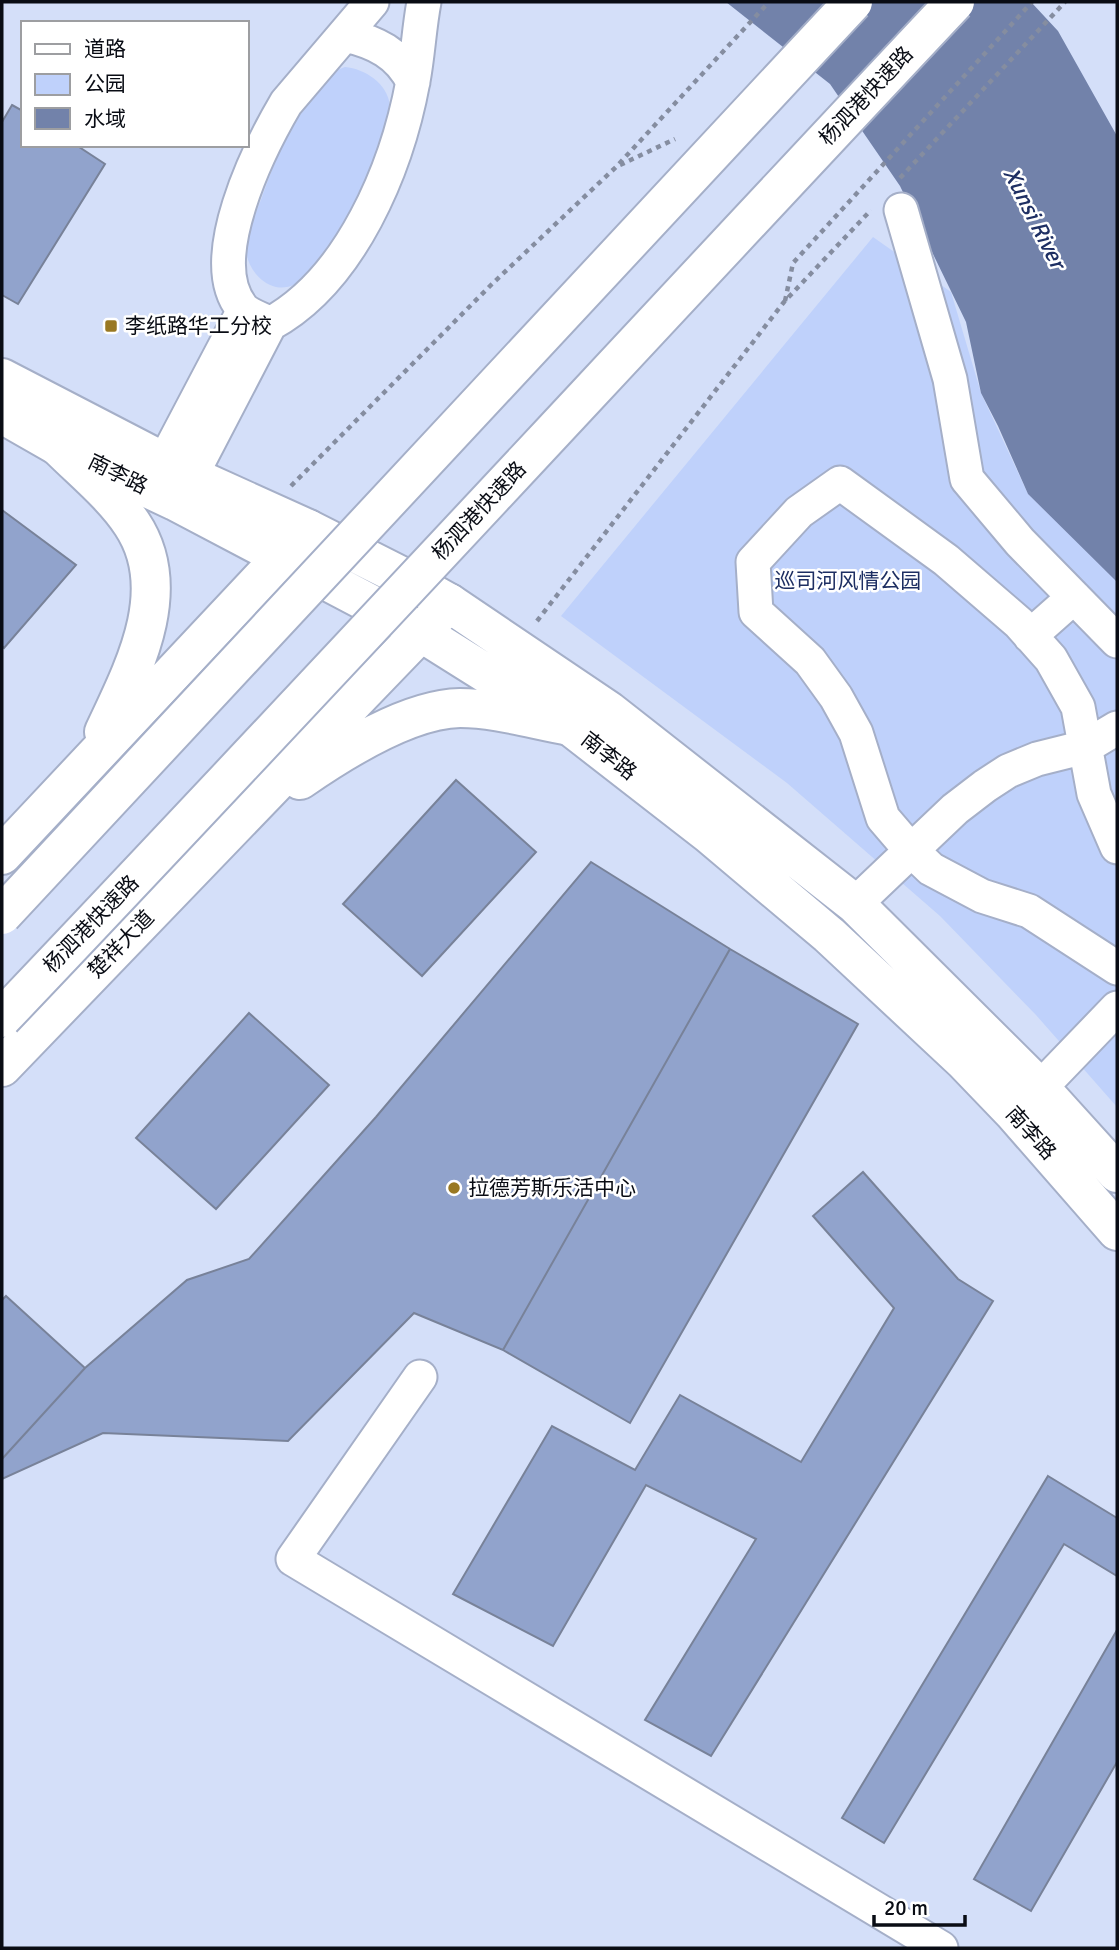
<svg xmlns="http://www.w3.org/2000/svg" width="1119" height="1950" font-family="Signika,'Noto Sans SC',sans-serif">
	<style>
		.green { fill: #bfd1fb }
		.water { fill: #7282aa }
		.building { fill: #91a3cc; stroke: #788299; stroke-width: 2 }
		.lines { fill: none; stroke-linecap: round; stroke-linejoin: round }
		.street-casing { stroke: #a5afc8; stroke-width: 37 }
		.secondary-casing { stroke: #a5afc8; stroke-width: 42 }
		.highway-casing { stroke: #a5afc8; stroke-width: 42 }
		.path { stroke: #858da0; stroke-width: 4.5; stroke-dasharray: 5 5; stroke-linecap: butt }
		.street { stroke: #fff; stroke-width: 33 }
		.secondary { stroke: #fff; stroke-width: 38 }
		.highway { stroke: #fff; stroke-width: 38 }
		.highway-bridge-casing { stroke: #a5afc8; stroke-width: 42; stroke-linecap: butt }
		.highway-bridge { stroke: #fff; stroke-width: 38 }
		.poi-dot { fill: #997822; stroke: #fff; stroke-width: 2.5 }
		.labels { text-anchor: middle; stroke-width: 5; stroke-linejoin: round; paint-order: stroke }
		.street-label { font-size: 21px; fill: #090c14; stroke: #fff }
		.poi-label { font-size: 21px; fill: #090c14; stroke: #fff; text-anchor: start }
		.park-label { font-size: 21px; fill: #1d2e62; stroke: #fff }
		.water-label { font-size: 23px; font-style: italic; fill: #1e2f63; stroke: #fff }
	</style>
	<rect width="100%" height="100%" fill="#d4dff9"/>
	<path class="green" d="M345 67C365 69 387 83 390 105 392 130 344 234 328 256 316 271 297 291 276 287 259 283 246 265 246 248 247 231 256 213 262 197 277 158 301 81 345 67Z
		M873 237 951 292 981 393 1028 494 1117 582V1107L1036 1015 940 916 787 783 561 616Z"/>
	<path class="water" d="M726 2H1031L1058 31 1117 136V582L1028 494 998 426 981 393 966 322 900 186 830 84Z"/>
	<path class="building" d="M12 105 23 111V145H76L105 164 18 304 2 295V122Z
		M2 510 76 565 4 648 2 646Z
		M456 780 536 852 422 976 343 904Z
		M591 862 730 949 503 1350 414 1313 288 1441 103 1433 2 1479V1459L85 1368 187 1280 249 1259 376 1117Z
		M730 949 858 1024 630 1423 503 1350Z
		M249 1013 329 1085 216 1209 136 1138Z
		M863 1172 958 1279 993 1301 711 1756 645 1720 756 1539 646 1485 553 1646 453 1594 552 1426 635 1470 680 1395 801 1462 894 1308 813 1216Z
		M6 1296 85 1368 2 1459V1300Z
		M1048 1476 1117 1518V1576L1064 1544 884 1843 842 1818Z
		M1117 1630V1762L1031 1911 974 1879Z"/>
	<g class="lines">
		<g class="street-casing">
			<path id="street" d="M345 35C375 42 399 53 413 82
				M901 210 950 379 967 479 1020 542 1117 641
				M270 324C262 319 248 315 242 308 203 260 259 149 286 103L372 2
				M164 462 244 310
				M191 476 270 324C351 280 397 168 413 81 418 55 419 28 424 2
				M1030 636 1074 597
				M1117 847 1094 794 1078 707 1051 659 1019 623 946 560 840 483 799 512 753 562 756 612 810 661 836 697 856 733 883 818 907 846 931 869 982 896 1029 911 1117 968
				M855 904 955 809 985 786 1008 771 1037 759 1085 747 1117 728
				M1040 1088 1117 1008
				M420 1377 293 1559 941 1948"/>
		</g>
		<g class="secondary-casing">
			<path id="secondary" d="M2 378 191 476 308 529 399 575 449 603 609 711 855 904 1040 1088 1117 1173
				M2 414 58 446 175 501 401 620 570 726 709 834 829 935 964 1061 1013 1112 1117 1231"/>
		</g>
		<g class="highway-casing">
			<path id="highway" d="M58 446C83 471 113 495 132 524 176 590 133 670 104 732
				M300 780C342 751 408 709 460 708 496 708 535 720 570 726
				M2 855 308 529
				M2 1067 449 603"/>
		</g>
		<path class="path" d="M620 165 675 139
			M900 178 1065 2
			M785 301 793 263 1032 2
			M291 486 492 284 616 167 769 2
			M537 621 784 302 871 210"/>
		<use href="#street" class="street"/>
		<use href="#secondary" class="secondary"/>
		<use href="#highway" class="highway"/>
		<g class="highway-bridge-casing">
			<path id="highway-bridge" d="M2 915 853 2
				M2 1018C322 682 637 340 955 2"/>
		</g>
		<use href="#highway-bridge" class="highway-bridge"/>
	</g>
	<g class="poi-dot">
		<rect x="104" y="319" width="14" height="14" rx="3.5"/>
		<circle cx="454" cy="1188" r="7"/>
	</g>
	<g class="labels">
		<g class="street-label">
			<text transform="translate(866 96) rotate(-47)" y="7">杨泗港快速路</text>
			<text transform="translate(118 474) rotate(26)" y="7">南李路</text>
			<text transform="translate(479 511) rotate(-47)" y="7">杨泗港快速路</text>
			<text transform="translate(609 756) rotate(38)" y="7">南李路</text>
			<text transform="translate(91 924) rotate(-46)" y="7">杨泗港快速路</text>
			<text transform="translate(121 944) rotate(-46)" y="7">楚祥大道</text>
			<text transform="translate(1031 1133) rotate(48)" y="7">南李路</text>
		</g>
		<g class="poi-label">
			<text x="125" y="333">李纸路华工分校</text>
			<text x="468" y="1195">拉德芳斯乐活中心</text>
		</g>
		<g class="park-label">
			<text x="848" y="588">巡司河风情公园</text>
		</g>
		<g class="water-label">
			<text transform="translate(1035 218) rotate(63)" y="8">Xunsi River</text>
		</g>
	</g>
	<rect width="1119" height="1950" fill="none" stroke="#090c14" stroke-width="7"/>
	<rect x="21" y="21" width="228" height="126" fill="#ffffff" stroke="#9d9ea1" stroke-width="2"/>
	<rect x="35" y="44" width="35" height="10" fill="#ffffff" stroke="#9d9ea1" stroke-width="2"/>
	<text x="84" y="56" font-size="21" fill="#090c14">道路</text>
	<rect x="35" y="74" width="35" height="21" fill="#bfd1fb" stroke="#9d9ea1" stroke-width="2"/>
	<text x="84" y="91" font-size="21" fill="#090c14">公园</text>
	<rect x="35" y="108" width="35" height="21" fill="#7282aa" stroke="#9d9ea1" stroke-width="2"/>
	<text x="84" y="126" font-size="21" fill="#090c14">水域</text>
	<path d="M874 1915v10h91v-10" fill="none" stroke="#090c14" stroke-width="3.5"/>
	<text x="884" y="1915" font-size="21" fill="#090c14" stroke="#ffffff" stroke-width="5" paint-order="stroke">20 m</text>
</svg>
